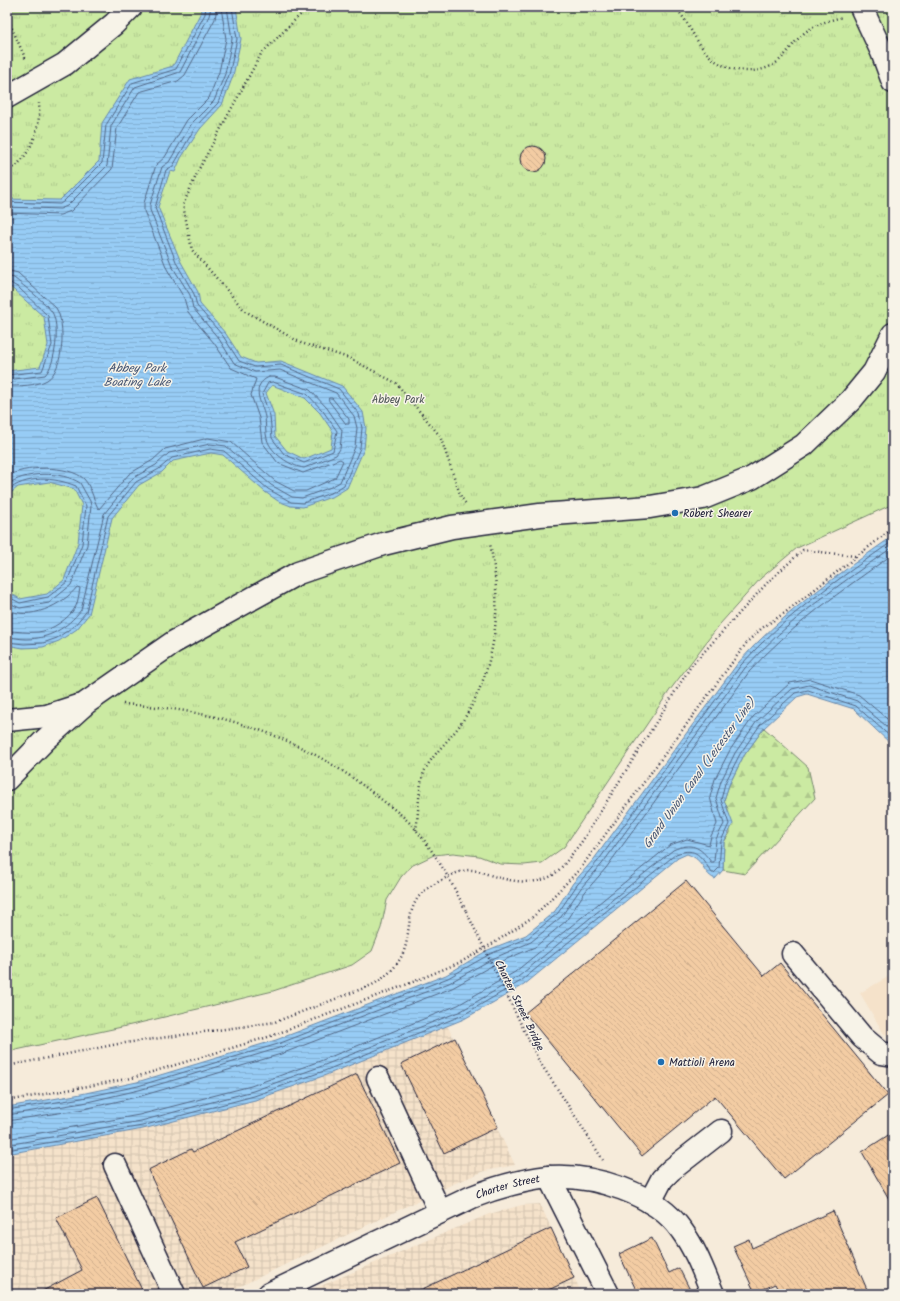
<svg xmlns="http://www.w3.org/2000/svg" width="900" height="1301" font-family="Kalam,sans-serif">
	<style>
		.built { fill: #f5e2ca }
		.industrial { fill: url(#industrial-grid) }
		.forest { fill: url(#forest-firs); stroke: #76866e }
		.park { fill: url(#park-tufts); stroke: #76866e }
		.water { fill: url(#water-rules); stroke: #6888ab; fill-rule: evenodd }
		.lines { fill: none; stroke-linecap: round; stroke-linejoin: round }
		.shore { stroke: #516685; stroke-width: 1 }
		.building { fill: url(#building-back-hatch); stroke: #22223b }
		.minor-casing { stroke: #22223b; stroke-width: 25 }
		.path { stroke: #22223b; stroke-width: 2.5; stroke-dasharray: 1 3; stroke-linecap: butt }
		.minor { stroke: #f7f3e8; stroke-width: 22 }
		.path-bridge { stroke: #22223b; stroke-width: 2.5; stroke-dasharray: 1 3; stroke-linecap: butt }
		.poi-dot { fill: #1f6fb2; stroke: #f7f3e8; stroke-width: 1.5 }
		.labels { text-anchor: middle; stroke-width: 3; stroke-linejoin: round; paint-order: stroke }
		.park-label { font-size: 11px; fill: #4c5455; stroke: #f7f3e8 }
		.poi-label { font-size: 11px; fill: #22223b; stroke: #f7f3e8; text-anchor: start }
		.street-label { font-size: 11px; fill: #22223b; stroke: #f7f3e8 }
		.water-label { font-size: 12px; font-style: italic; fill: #455573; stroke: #f7f3e8 }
	</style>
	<defs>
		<pattern id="industrial-grid" width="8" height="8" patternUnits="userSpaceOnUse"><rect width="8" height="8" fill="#f5e2ca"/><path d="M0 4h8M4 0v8" fill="none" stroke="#d2c2ae"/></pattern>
		<pattern id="forest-firs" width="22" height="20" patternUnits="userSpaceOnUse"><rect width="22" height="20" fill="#cbeaa2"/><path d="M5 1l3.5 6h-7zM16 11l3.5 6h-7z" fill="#aec88c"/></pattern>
		<pattern id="park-tufts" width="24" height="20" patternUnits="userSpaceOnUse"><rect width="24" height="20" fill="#cbeaa2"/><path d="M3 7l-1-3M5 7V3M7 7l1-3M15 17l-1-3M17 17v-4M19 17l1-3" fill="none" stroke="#aec88c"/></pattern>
		<pattern id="water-rules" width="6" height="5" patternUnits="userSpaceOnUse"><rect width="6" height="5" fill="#97ccf5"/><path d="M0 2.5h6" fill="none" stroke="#82afd3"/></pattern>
		<pattern id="building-back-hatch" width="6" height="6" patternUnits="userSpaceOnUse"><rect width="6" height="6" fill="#f3cca3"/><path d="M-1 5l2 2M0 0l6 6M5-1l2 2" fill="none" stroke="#d0af8d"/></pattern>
	</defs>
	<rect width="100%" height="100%" fill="#f6ebda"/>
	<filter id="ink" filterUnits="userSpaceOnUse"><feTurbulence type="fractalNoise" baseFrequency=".025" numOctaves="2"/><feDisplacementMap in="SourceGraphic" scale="8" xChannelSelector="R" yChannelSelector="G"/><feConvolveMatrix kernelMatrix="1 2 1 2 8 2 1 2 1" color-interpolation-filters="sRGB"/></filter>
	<g filter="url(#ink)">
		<path class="built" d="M893 974V1036L884 1034 860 993Z"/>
		<path class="industrial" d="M447 1025 515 1165 485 1171 453 1184 224 1294H7V1154L143 1129 255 1100 326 1075Z
			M540 1204 582 1294H302L489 1214 522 1205Z"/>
		<path class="forest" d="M764 728 808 767 815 798 745 874 723 870 724 842 730 833 728 809 724 800 729 785 743 757Z"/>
		<path class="park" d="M7 7H893V504L797 548 761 578 720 624 670 690 564 847 542 863 524 865 500 864 479 856 453 853 434 855 411 866 401 877 387 900 381 928 372 951 352 965 273 991 131 1025 7 1052Z"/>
		<path class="water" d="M202 7H236L241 39 233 76 222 105 200 129 181 158 175 172 170 171 158 207 181 262 198 292 200 304 226 334 241 357 256 363 281 361 342 386 363 412 366 428 364 449 347 488 334 496 303 507 291 506 278 501 265 492 223 455 211 453 173 461 162 472 139 485 112 518 89 614 77 629 59 641 43 647 23 648 7 645V591L20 599 47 594 64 580 78 543 82 505 74 489 49 482 18 487 7 496V371L40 367 48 345 44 317 7 284V199L60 200 99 161 102 123 130 79 173 66 201 12ZM272 385 305 398 320 413 333 432 331 448 304 459 287 451 275 436 274 415 266 393Z
			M893 536V746L854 709 807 694 797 697 764 728 743 757 729 785 724 800 733 824 724 842 723 870 715 879C701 872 706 861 687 854L678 858 524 985 464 1019 326 1075 255 1100 143 1129 7 1154V1107L81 1094 137 1082 220 1057 276 1040 446 975 488 950 526 935 555 911 573 883 594 859 738 663C782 613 839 574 893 536Z"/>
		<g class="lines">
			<path class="shore" d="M7 202 60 204 63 202 102 163 106 125 132 83 176 69 205 14 206 7
				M7 207 60 209 67 206 107 166 111 126 135 87 180 72 209 16 211 7
				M7 213 60 215 71 211 112 169 117 128 139 92 178 81 185 75 215 19 217 7
				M7 270 18 273 56 308C66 323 64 370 47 380 37 386 18 386 7 386
				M7 276 14 278C25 287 44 301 52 312 60 325 56 364 45 375L7 380
				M7 281 19 288 48 316 52 345 42 371 7 375
				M269 377H275L310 390 327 408 342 430 340 449 336 455 304 468C290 466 271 453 267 439 265 432 266 424 265 417 262 403 249 386 269 377Z
				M273 382 307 394 323 411 337 431 333 451 304 463 284 454 272 438 270 416 262 394 268 383Z
				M329 398H332L349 419V424H346L329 401Z
				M7 477C22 465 70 465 84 479 91 486 95 505 99 509L129 474 153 460 165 449 208 438 231 442 275 481 294 491H306L335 478 343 461 340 459 303 473 278 463 262 442 259 418 251 395 256 379 231 368 214 343 188 312 184 298 167 269 144 211V203L156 165 165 157 187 120 209 98 219 72 226 39 221 7
				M7 485C24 471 62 471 80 483L90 501 91 506 87 545 71 585 49 603 20 608 7 602
				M7 491C26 475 54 477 76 486L86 506 82 544 67 582 48 597 20 603 7 596
				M7 609C28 622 63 605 77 587L80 588C79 594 78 601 76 606 70 618 51 631 38 632 27 633 18 631 7 631
				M7 637C13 637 19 639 26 639 49 639 67 628 81 610L104 514 133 478 156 465 169 453 210 444 226 446 271 485 292 497 302 498 331 487 340 482 355 447 357 428 354 416 336 393 280 370 255 372 234 363 219 339 193 308 190 295 172 266 150 210V205L162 167 169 162 192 123 214 101 225 74 232 39 227 7
				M7 642 24 644 43 643 57 638 74 626 86 612 108 516 136 482 159 469 172 458 210 449 224 451 268 489 291 502 303 503 333 492 344 485 360 448 362 428 359 414 339 389 281 365 255 367 239 361 223 336 197 306 194 294 177 264 155 208 166 170 173 166 196 126 218 103 229 75 237 39 232 7
				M7 1110 82 1098 138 1086 221 1061 278 1044 448 978 490 954 528 938 558 913 577 885 598 861 741 665C784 616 840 578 893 541
				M7 1115 83 1103 139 1090 181 1078 279 1048 449 983 492 959 531 942 561 917 581 888 602 864 745 668C787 621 841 583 893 547
				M7 1121 84 1109 141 1096 182 1084 281 1054 452 988 495 964 535 947 566 921 585 892 606 868 749 672C790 626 843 590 893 554
				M7 1139 139 1115 251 1086 320 1061 458 1005 515 972 670 845 687 839 709 845 711 836 717 824 710 797 715 779 730 750 753 717 790 683 810 679 859 695 893 724
				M7 1145 141 1121 253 1091 322 1066 461 1011 518 977 673 850C691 842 700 846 711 862H714L716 839 724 824 716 798 721 781 735 753 757 721 792 689 809 685 857 701 893 732
				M7 1150 142 1126 254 1096 324 1071 463 1015 521 981 676 854C697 846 701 857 712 873H714L719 868 721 841 729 824 721 800 725 783 740 754 760 725 795 693 808 690 856 706 893 739"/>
		</g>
		<path class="building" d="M520 159a13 13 0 1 1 26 0a13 13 0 1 1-26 0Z
			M686 881 764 976 780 963 888 1095 784 1179 715 1096 642 1156 525 1013Z
			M455 1038 498 1127 444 1153 401 1064Z
			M357 1074 400 1163 235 1242 247 1267 203 1288 148 1170 191 1149 193 1152Z
			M893 1132V1206L862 1152Z
			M97 1198 144 1294H37L82 1270 56 1218Z
			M833 1211 869 1294H780L775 1284 755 1293 733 1246 749 1239 752 1248Z
			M551 1228 574 1278 540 1294H412Z
			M652 1238 669 1273 679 1268 692 1294H638L619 1254Z"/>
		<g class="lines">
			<g class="minor-casing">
				<g id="minor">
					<path d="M861 7 882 52 893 82"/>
					<path d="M7 97 65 64 114 24 131 7"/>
					<path d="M7 720 47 716 78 706"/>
					<path d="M7 779 45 740 86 703 174 642 298 573 383 544 452 527 540 515 650 507 703 498 752 478 804 445 851 400 874 372 893 334"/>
					<path d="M793 954 862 1037 881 1053 893 1055"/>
					<path d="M378 1078 440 1212"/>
					<path d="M115 1165 174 1294"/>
					<path d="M549 1177 608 1294"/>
					<path d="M650 1202 662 1179 671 1170 721 1131"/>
					<path id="s1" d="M269 1294 472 1197C497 1187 522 1180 549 1177 593 1174 656 1193 682 1231 696 1250 704 1273 713 1294"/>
				</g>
			</g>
			<path class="path" d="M302 7 300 15 261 54 199 169 183 205 192 250 245 311 301 343 349 358 396 383 440 436 461 497 466 504
				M675 7C690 23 695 44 713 59 729 72 757 76 776 63 786 56 792 44 801 36 812 25 827 21 842 17
				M7 17 26 60
				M7 173C30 158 41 130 39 103
				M123 704C218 710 298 734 373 793 388 805 405 816 417 831 437 856 452 883 466 911
				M416 830C419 812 418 785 425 770 434 752 451 739 462 722 497 668 503 606 490 544
				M7 1066 118 1044 275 1022 372 985C390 975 404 960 407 939 411 916 409 900 431 886 442 880 458 870 470 870 479 870 488 875 497 877 513 882 538 885 553 875 564 867 572 853 581 843L691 666 768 582 803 550 855 556
				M7 1101 132 1078 268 1037 408 984 461 962 497 941 534 916 580 869 748 641 762 628 786 612 893 528
				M566 1102 603 1160"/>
			<use href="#minor" class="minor"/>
			<path class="path-bridge" d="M466 911 539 1061 566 1102"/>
		</g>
	</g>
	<g class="poi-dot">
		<circle cx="675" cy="513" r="4"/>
		<circle cx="661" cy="1062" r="4"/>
	</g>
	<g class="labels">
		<g class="park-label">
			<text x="398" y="403">Abbey Park</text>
		</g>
		<g class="poi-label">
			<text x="683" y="517">Robert Shearer</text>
			<text x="669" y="1066">Mattioli Arena</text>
		</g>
		<g class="street-label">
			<text transform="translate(520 1005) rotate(64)" y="4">Charter Street Bridge</text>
			<text dy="4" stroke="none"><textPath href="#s1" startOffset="262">Charter Street</textPath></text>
		</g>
		<g class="water-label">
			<text x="137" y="372">Abbey Park<tspan x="137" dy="14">Boating Lake</tspan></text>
			<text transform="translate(699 773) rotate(-54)" y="4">Grand Union Canal (Leicester Line)</text>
		</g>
	</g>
	<rect width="900" height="1301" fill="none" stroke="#f7f3e8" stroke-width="24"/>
	<rect x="12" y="12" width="876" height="1277" fill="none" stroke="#22223b" stroke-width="1.5" filter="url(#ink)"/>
</svg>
